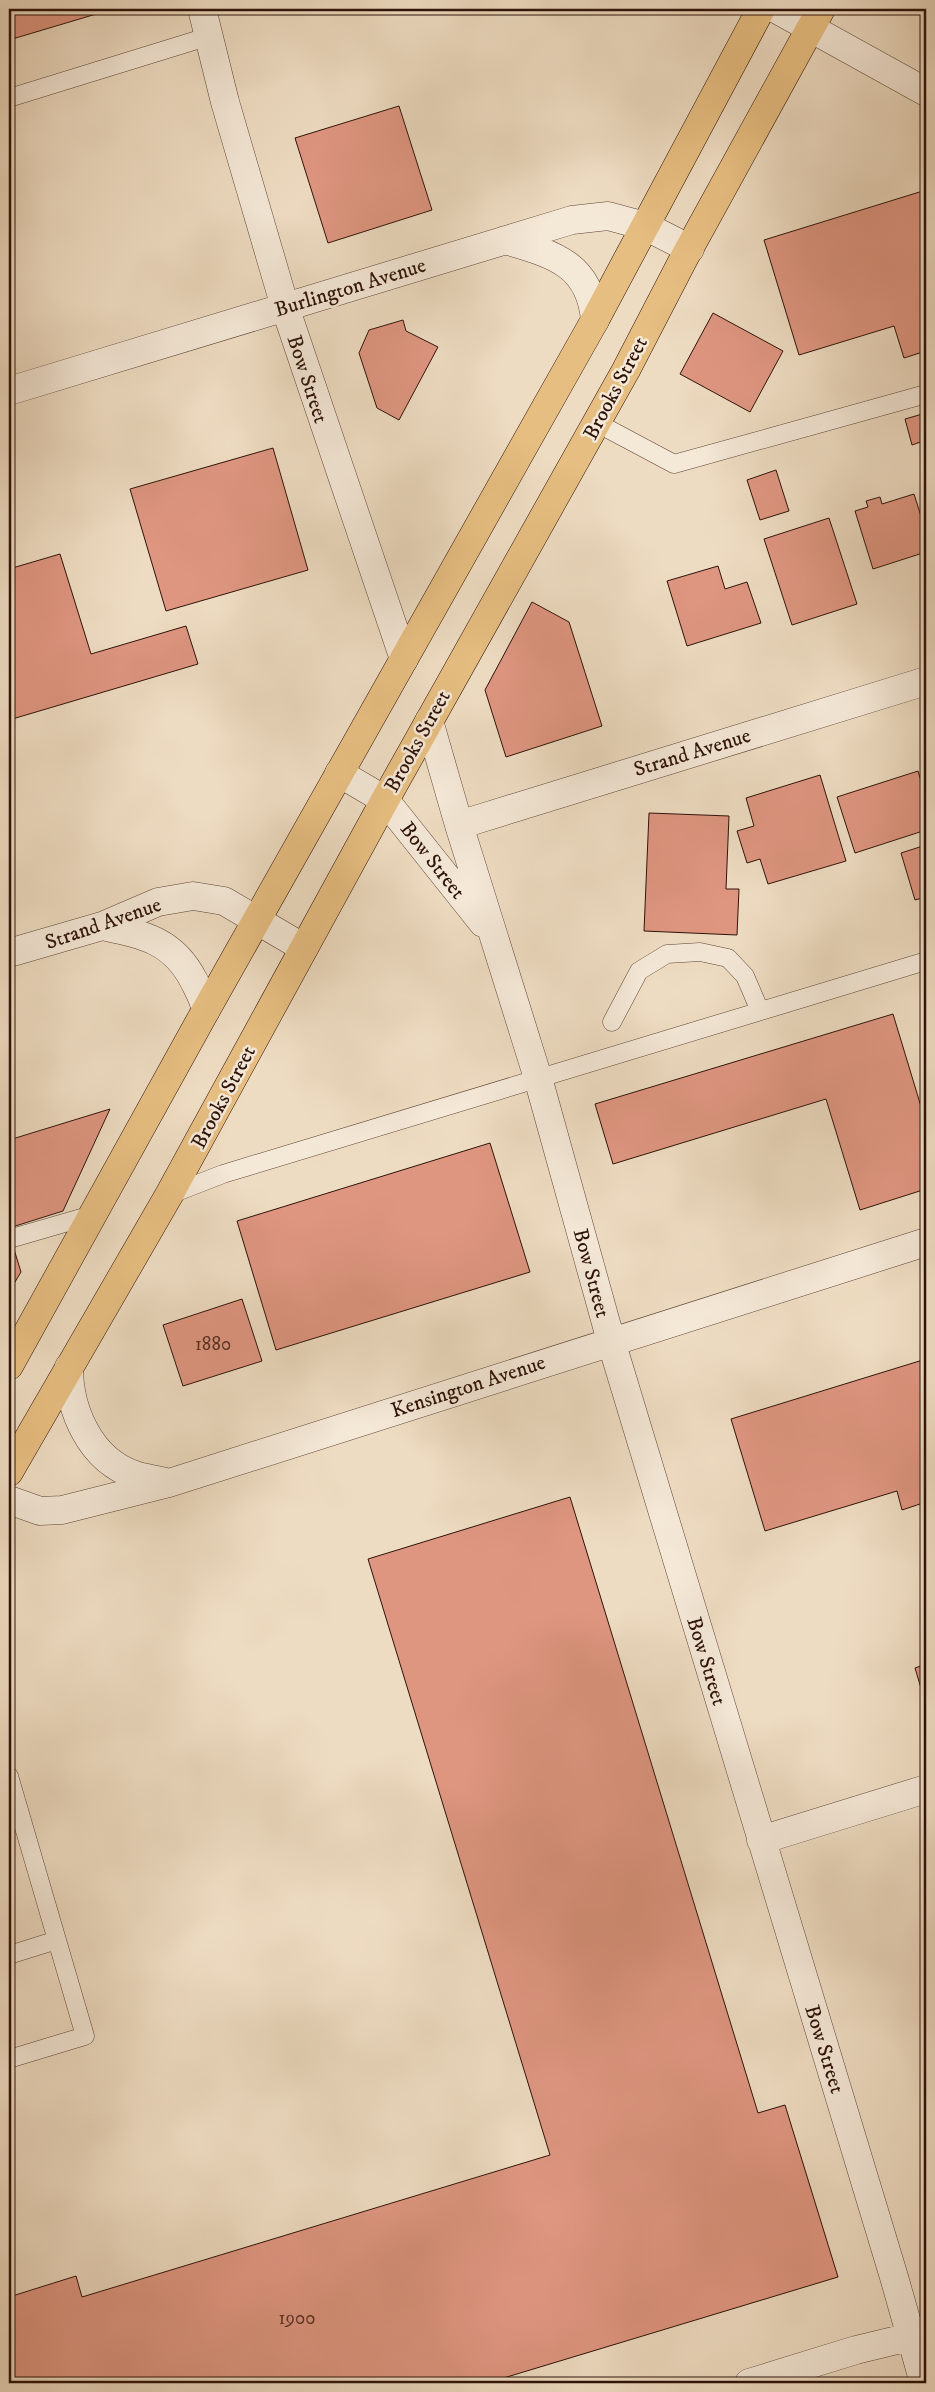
<svg xmlns="http://www.w3.org/2000/svg" width="935" height="2392" font-family="'IM FELL DW Pica',serif">
	<style>
		.building { fill: #df9681; stroke: #2e1208 }
		.lines { fill: none; stroke-linecap: round; stroke-linejoin: round }
		.service-casing { stroke: #5e4436; stroke-width: 19 }
		.minor-casing { stroke: #5e4436; stroke-width: 29 }
		.tertiary-casing { stroke: #5e4436; stroke-width: 29 }
		.trunk-casing { stroke: #2e1208; stroke-width: 29 }
		.service { stroke: #f4e8d7; stroke-width: 18 }
		.minor { stroke: #f4e8d7; stroke-width: 28 }
		.tertiary { stroke: #f4e8d7; stroke-width: 28 }
		.trunk { stroke: #e7be81; stroke-width: 28 }
		.labels { text-anchor: middle; stroke-width: 5; stroke-linejoin: round; paint-order: stroke }
		.number-label { font-size: 19px; fill: #5a3326 }
		.street-label { font-size: 21px; fill: #2e1208; stroke: #f4e8d7 }
	</style>
	<rect width="100%" height="100%" fill="#eedcc2"/>
	<filter id="stains"><feTurbulence type="fractalNoise" baseFrequency=".004" numOctaves="4"/><feColorMatrix values="0 0 0 0 .2 0 0 0 0 .09 0 0 0 0 .02 0 0 0 .5 -.17"/></filter>
	<radialGradient id="worn" r=".72"><stop offset=".6" stop-color="#630" stop-opacity="0"/><stop offset="1" stop-color="#630" stop-opacity=".3"/></radialGradient>
	<path class="building" d="M9 9H113L9 40Z
		M399 106 432 210 328 243 295 138Z
		M926 190V351L904 358 894 326 799 355 764 240Z
		M713 313 783 351 750 412 680 374Z
		M403 320 406 331 438 347 399 420 377 408 359 353 369 330Z
		M926 413V440L912 445 905 419Z
		M273 448 308 570 166 611 130 489Z
		M776 470 789 511 760 520 747 480Z
		M914 494 926 532V552L873 569 855 511 868 507 866 501 880 497 882 504Z
		M829 518 857 604 792 625 764 539Z
		M60 554 91 654 186 626 198 664 9 720V569Z
		M718 566 725 589 747 582 761 623 687 646 667 581Z
		M532 602 569 622 602 726 506 757 485 690Z
		M918 771 926 798V830L855 853 837 797Z
		M820 775 846 861 768 884 760 859 747 863 737 831 754 826 746 798Z
		M649 813 729 816 726 889H739L737 935 644 931Z
		M926 845V897L915 900 901 853Z
		M893 1014 926 1123V1189L860 1210 826 1099 613 1164 595 1104Z
		M110 1109 63 1211 9 1228V1140Z
		M490 1143 530 1272 276 1350 237 1221Z
		M13 1246 21 1272 9 1292V1247Z
		M242 1299 262 1361 183 1386 163 1325Z
		M926 1359V1502L902 1510 897 1491 765 1531 731 1419Z
		M570 1497 758 2113 785 2105 838 2277 487 2383H9V2297L76 2276 82 2297 550 2155 368 1559Z
		M926 1664V1705L915 1668Z"/>
	<g class="lines">
		<g class="service-casing">
			<path id="service" d="M9 98 210 36
				M597 423 674 464 926 394
				M612 1022 639 971 667 954 700 952 728 958 745 976 760 1011
				M169 1195 223 1174 926 961
				M9 1239 92 1215
				M9 1776 85 2036 9 2059
				M9 1955 57 1940"/>
		</g>
		<g class="minor-casing">
			<path id="minor" d="M202 9 225 102 285 307 404 659
				M505 240C552 254 590 263 595 320
				M9 391 572 220 608 216 645 226 690 249
				M429 721 459 825 538 1078 611 1341 894 2277 924 2383
				M339 773 385 800 483 923
				M459 825 926 681
				M102 926C144 935 173 940 194 981 199 991 204 1000 206 1010
				M9 953 102 926 158 902 193 896 224 901 304 948
				M69 1367C69 1410 90 1460 135 1475 144 1478 155 1479 165 1482
				M9 1500 40 1511 62 1510 169 1483 926 1242
				M761 1840 926 1789
				M749 2383 856 2350 926 2333"/>
		</g>
		<g class="tertiary-casing">
			<path id="tertiary" d="M776 9 926 92"/>
		</g>
		<g class="trunk-casing">
			<path id="trunk" d="M9 1366 206 1010 595 320 761 9
				M9 1472 169 1195 385 800 626 370 683 260 821 9"/>
		</g>
		<use href="#service" class="service"/>
		<use href="#minor" class="minor"/>
		<use href="#tertiary" class="tertiary"/>
		<use href="#trunk" class="trunk"/>
	</g>
	<g class="labels">
		<g class="number-label">
			<text x="213" y="1350">1880</text>
			<text x="297" y="2324">1900</text>
		</g>
		<g class="street-label">
			<text transform="translate(350 287) rotate(-17)" y="7">Burlington Avenue</text>
			<text transform="translate(308 379) rotate(72)" y="7">Bow Street</text>
			<text transform="translate(615 388) rotate(-62)" y="7">Brooks Street</text>
			<text transform="translate(417 741) rotate(-61)" y="7">Brooks Street</text>
			<text transform="translate(692 752) rotate(-17)" y="7">Strand Avenue</text>
			<text transform="translate(433 860) rotate(52)" y="7">Bow Street</text>
			<text transform="translate(103 923) rotate(-19)" y="7">Strand Avenue</text>
			<text transform="translate(223 1097) rotate(-62)" y="7">Brooks Street</text>
			<text transform="translate(592 1273) rotate(75)" y="7">Bow Street</text>
			<text transform="translate(468 1386) rotate(-18)" y="7">Kensington Avenue</text>
			<text transform="translate(707 1661) rotate(73)" y="7">Bow Street</text>
			<text transform="translate(825 2049) rotate(73)" y="7">Bow Street</text>
		</g>
	</g>
	<rect width="935" height="2392" fill="none" stroke="#eedcc2" stroke-width="30"/>
	<rect x="10" y="10" width="915" height="2372" fill="none" stroke="#2e1208" stroke-width="2.5"/>
	<rect x="15" y="15" width="905" height="2362" fill="none" stroke="#2e1208"/>
	<rect width="100%" height="100%" filter="url(#stains)"/>
	<rect width="100%" height="100%" fill="url(#worn)"/>
</svg>
